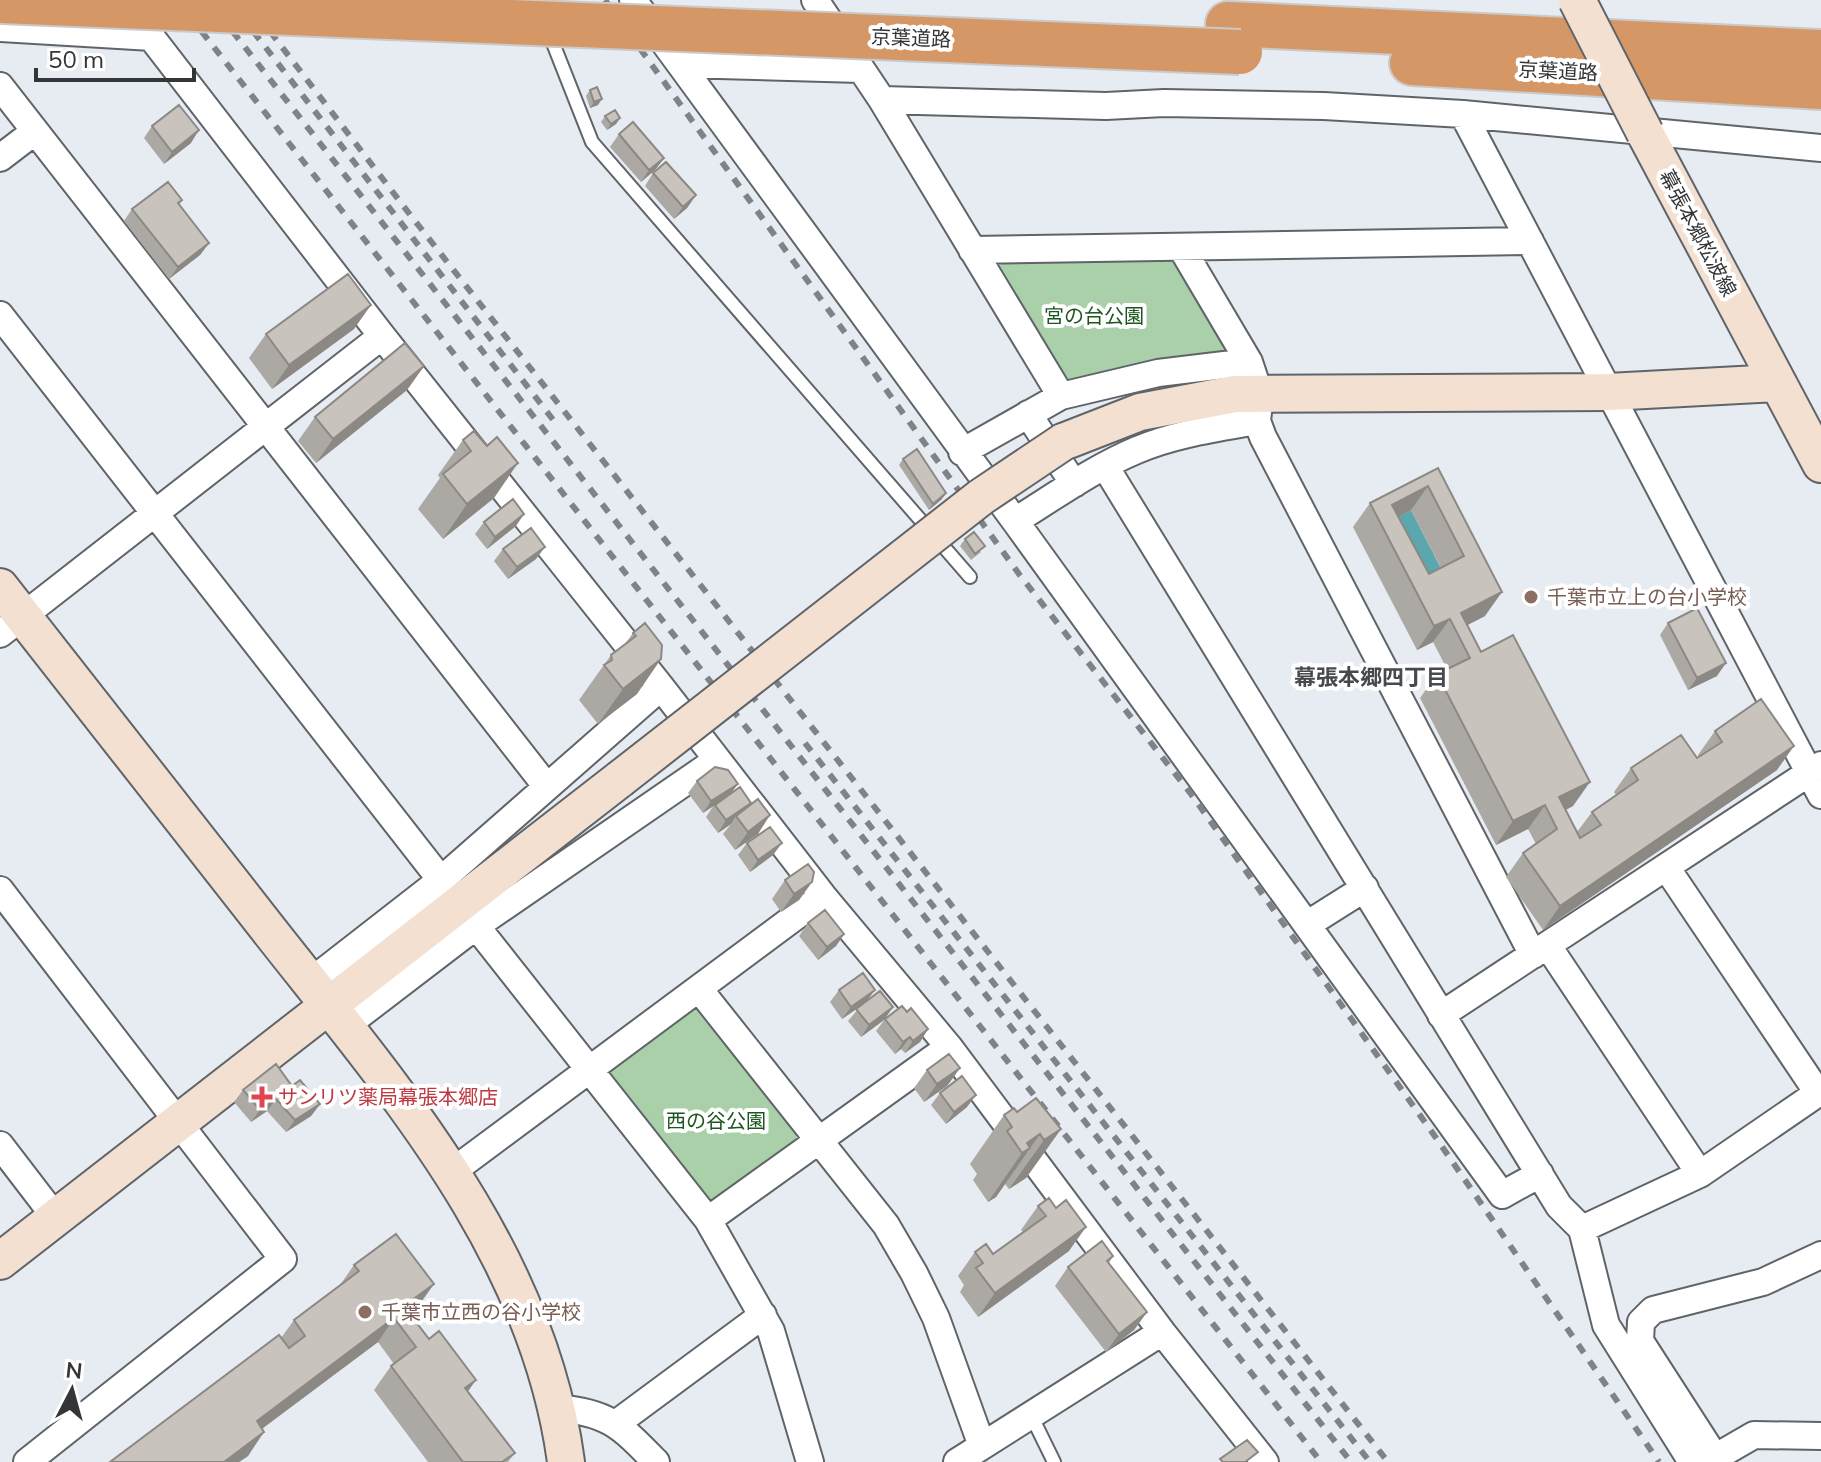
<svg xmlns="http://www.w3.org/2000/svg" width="1821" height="1462" font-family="Mulish,'Noto Sans JP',sans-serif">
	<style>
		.green { fill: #aad0a9 }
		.water { fill: #5ca7ae }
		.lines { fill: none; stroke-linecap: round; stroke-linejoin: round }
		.lane-casing { stroke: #5f6469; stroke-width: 16 }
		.street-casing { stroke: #5f6469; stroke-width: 30 }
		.secondary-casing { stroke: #5f6469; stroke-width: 40 }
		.highway-casing { stroke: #cacacb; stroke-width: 48 }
		.lane { stroke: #fff; stroke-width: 12 }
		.street { stroke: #fff; stroke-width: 26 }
		.secondary { stroke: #f3e0d1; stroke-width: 36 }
		.highway { stroke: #d69766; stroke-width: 44 }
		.rail { stroke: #7f8387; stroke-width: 6; stroke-dasharray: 10 10; stroke-linecap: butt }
		.secondary-bridge-casing { stroke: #5f6469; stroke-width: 40; stroke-linecap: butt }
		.highway-bridge-casing { stroke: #cacacb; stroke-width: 48; stroke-linecap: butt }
		.secondary-bridge { stroke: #f3e0d1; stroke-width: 36 }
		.highway-bridge { stroke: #d69766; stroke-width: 44 }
		.wall { fill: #aca8a3; fill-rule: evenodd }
		.shaded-wall { fill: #8c8884 }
		.building { fill: #c8c3bd; stroke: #8c8884; stroke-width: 2; fill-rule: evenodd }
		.education-dot { fill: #8d6e63; stroke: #fff; stroke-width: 3 }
		.health-dot { fill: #e0444e; stroke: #fff; stroke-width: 3 }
		.labels { text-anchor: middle; stroke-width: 8; stroke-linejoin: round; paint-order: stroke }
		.street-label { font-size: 20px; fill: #333537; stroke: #fff }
		.park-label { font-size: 20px; fill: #1c561f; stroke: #fff }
		.education-label { font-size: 20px; fill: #785e54; stroke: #fff; text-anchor: start }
		.health-label { font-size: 20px; fill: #be3a42; stroke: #fff; text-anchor: start }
		.neighbourhood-label { font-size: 22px; font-weight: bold; fill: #454a4e; stroke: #fff }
	</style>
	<rect width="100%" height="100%" fill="#e6ecf2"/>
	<path class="green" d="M1166 257 1180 266 1228 343 1223 357 1075 381 1059 376 996 272 1005 258Z
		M688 1009 704 1011 797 1128 796 1143 718 1201 702 1200 609 1081 612 1065Z"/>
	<path class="water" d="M1411 510 1447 580 1412 598 1376 529Z"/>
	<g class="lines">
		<g class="lane-casing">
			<path id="lane" d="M549 33 592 142 970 577
				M1031 1415 1054 1462"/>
		</g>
		<g class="street-casing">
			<path id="street" d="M633 0 1015 521 1502 1195 1540 1174
				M815 0 882 100 1061 396
				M125 3 382 336 661 687 823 896 949 1047 1162 1332 1265 1462
				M0 28 152 37
				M682 64 860 69
				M0 86 547 787
				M882 100 1106 106 1164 103 1324 106 1463 114 1821 148
				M1463 114 1821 795
				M0 158 34 132
				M1181 247 1249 362 1260 395 1257 421 1263 437 1533 955
				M972 250 1530 241
				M0 315 441 880
				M1028 414 1074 484
				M962 452 1061 396 1158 373 1249 362
				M1105 466 1559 1206 1582 1229 1606 1325 1692 1462
				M1015 521C1055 496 1094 468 1137 450 1174 434 1218 428 1257 421
				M0 634 382 336
				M1666 867 1818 1093
				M0 890 283 1259 27 1462
				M1308 924 1365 888
				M476 926 708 1220 771 1331 810 1462
				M1548 946 1700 1174
				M310 982 441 880 661 687
				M699 989 886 1225 914 1273 936 1318 982 1446
				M1441 1015 1821 765
				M344 1027 476 926 717 760
				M0 1145 56 1218
				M453 1171 823 896
				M708 1220 949 1047
				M1582 1229 1700 1174 1821 1091
				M556 1408C608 1412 621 1426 656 1462
				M617 1423 763 1315
				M1716 1457 1754 1435 1821 1436
				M957 1462 1162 1332
				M1718 1462 1640 1341 1641 1322 1653 1310 1763 1282 1821 1255"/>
		</g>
		<g class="secondary-casing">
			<path id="secondary" d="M1645 133 1821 464
				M1063 442 1140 412 1235 394 1608 392 1777 383
				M0 587C88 700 177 812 265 925 392 1087 538 1250 566 1462
				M0 1261 620 779"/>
		</g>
		<g class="highway-casing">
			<path id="highway" d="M1228 24 1821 52
				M1412 63 1821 87"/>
		</g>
		<use href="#lane" class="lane"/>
		<use href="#street" class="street"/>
		<use href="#secondary" class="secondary"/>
		<use href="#highway" class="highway"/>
		<path class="rail" d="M177 0 1321 1462
			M208 0 1351 1462
			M229 0 554 421
			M246 0 408 212 1388 1462
			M605 0 1019 574 1191 794 1434 1135 1659 1462
			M805 743 1370 1462"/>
		<g class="secondary-bridge-casing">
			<path id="secondary-bridge" d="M1577 0 1645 133
				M620 779 981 497 1063 442"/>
		</g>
		<g class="highway-bridge-casing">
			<path id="highway-bridge" d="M0 1 1240 52"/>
		</g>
		<use href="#secondary-bridge" class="secondary-bridge"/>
		<use href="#highway-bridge" class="highway-bridge"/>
	</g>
	<path class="wall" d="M590 90 598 105 590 108 586 96Z
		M605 116 620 118 616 124 607 130 601 122Z
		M152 126 191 143 164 164 144 138Z
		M619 134 664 158 655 170 641 182 610 147Z
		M653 173 696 195 687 208 674 219 645 186Z
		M182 200 179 205 209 243 200 255 169 279 124 221 132 209Z
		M354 329 272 389 249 358 266 334Z
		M424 366 407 390 316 463 298 441 315 417Z
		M474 431 494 498 443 539 418 509 440 478 438 475 463 440Z
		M903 459 942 499 929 510 899 465Z
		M1438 468 1485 616 1467 625 1481 652 1573 806 1566 810 1577 832 1592 812 1616 795 1614 792 1631 768 1697 758 1699 757 1698 755 1715 731 1777 770 1543 930 1506 877 1523 853 1536 844 1528 829 1496 845 1420 698 1437 674 1447 669 1433 642 1417 650 1353 527 1370 503ZM1411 510 1441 568 1429 574 1399 517Z
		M484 522 516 526 487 549 475 534Z
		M965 539 981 552 971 560 960 546Z
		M503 549 536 559 508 579 494 561Z
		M645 623 637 694 598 724 579 700 611 655 624 645 633 633Z
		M1668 623 1717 676 1688 690 1660 635Z
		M697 781 731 794 751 803 748 807 758 834 735 850 723 834 731 824 718 833 706 817 714 805 703 813 688 793Z
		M747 843 773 855 750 872 738 855Z
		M785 880 812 882 799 900 781 912 772 899Z
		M808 923 844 934 836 946 818 960 799 936Z
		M839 990 867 1001 893 1007 884 1020 861 1037 848 1021 860 1007 842 1019 830 1002Z
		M885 1019 928 1029 920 1042 905 1053 901 1049 895 1054 876 1031Z
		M960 1068 947 1086 924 1102 914 1088 927 1070Z
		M292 1086 320 1104 311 1116 286 1132 267 1111 251 1122 234 1102 243 1090Z
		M940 1093 967 1107 946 1124 931 1105Z
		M1017 1112 1061 1129 1026 1178 1009 1189 1005 1184 996 1197 988 1202 973 1180 977 1174 970 1164 1004 1115Z
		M1038 1206 1069 1251 978 1317 960 1292 964 1285 958 1276 975 1252 993 1254 1023 1232 1021 1230Z
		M1113 1256 1109 1263 1147 1312 1134 1330 1106 1352 1055 1286 1068 1267Z
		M354 1265 417 1308 409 1313 515 1453 508 1462H428L374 1390 391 1366 394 1364 378 1342 262 1429 248 1456 239 1462H110L281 1338 294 1320 340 1285Z"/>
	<path class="shaded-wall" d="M602 99 598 105 590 108 594 102Z
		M620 118 616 124 607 130 611 124Z
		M199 130 191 143 164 164 172 152Z
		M664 158 655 170 641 182 649 170Z
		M696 195 687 208 674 219 683 207Z
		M209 243 200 255 169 279 178 267Z
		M371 305 354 329 272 389 289 365Z
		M424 366 407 390 316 463 333 439Z
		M518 463 494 498 443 539 467 504Z
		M1428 486 1411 510 1382 526 1392 505Z
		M946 493 942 499 929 510 933 504Z
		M524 514 516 526 487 549 495 537Z
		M545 547 536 559 508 579 517 567Z
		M1502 592 1485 616 1456 631 1461 613Z
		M1450 619 1433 642 1417 650 1434 626Z
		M661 659 637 694 598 724 623 689Z
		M1726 663 1717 676 1688 690 1697 678Z
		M1794 746 1777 770 1543 930 1560 906Z
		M1590 782 1573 806 1551 817 1559 797Z
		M738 784 729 796 703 813 711 801Z
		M751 803 742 815 736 816 731 824 718 833 726 820Z
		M1545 805 1528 829 1496 845 1513 821Z
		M770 815 758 834 735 850 748 832Z
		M782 843 773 855 750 872 758 860Z
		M812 882 799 900 781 912 794 894Z
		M844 934 836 946 818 960 827 947Z
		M875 990 866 1002 842 1019 851 1007Z
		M893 1007 884 1020 861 1037 869 1025Z
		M928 1029 920 1042 905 1053 913 1041Z
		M910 1037 901 1049 895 1054 903 1042Z
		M960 1068 947 1086 924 1102 937 1084Z
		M976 1095 967 1107 946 1124 954 1112Z
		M276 1099 267 1111 251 1122 260 1110Z
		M320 1104 311 1116 286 1132 295 1120Z
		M1061 1129 1026 1178 1009 1189 1044 1140Z
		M1040 1134 996 1197 988 1202 1022 1153 1027 1143Z
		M1086 1227 1069 1251 978 1317 995 1293Z
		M434 1284 417 1308 397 1322 404 1306Z
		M1147 1312 1134 1330 1106 1352 1119 1334Z
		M394 1318 378 1342 240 1445 257 1421Z
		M476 1380 459 1404 465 1388Z
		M264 1432 248 1456 239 1462H224Z"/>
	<path class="building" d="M597 87 602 99 594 102 590 90Z
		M179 105 199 130 172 152 152 126Z
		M615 110 620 118 611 124 605 116Z
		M633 122 664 158 649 170 619 134Z
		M666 162 696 195 683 207 653 173Z
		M168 182 182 200 178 203 209 243 178 267 132 209Z
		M348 274 371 305 289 365 266 334Z
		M405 343 424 366 333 439 315 417Z
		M474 431 487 446 497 437 518 463 467 504 443 474 471 451 463 440Z
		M917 449 946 493 933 504 903 459Z
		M1438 468 1502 592 1461 613 1481 652 1513 635 1590 782 1559 797 1580 838 1601 825 1592 812 1638 780 1631 768 1681 735 1697 758 1722 742 1715 731 1761 699 1794 746 1560 906 1523 853 1557 829 1545 805 1513 821 1437 674 1470 658 1450 619 1434 626 1370 503ZM1428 486 1464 556 1429 574 1392 505Z
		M513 499 524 514 495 537 484 522Z
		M531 528 545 547 517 567 503 549Z
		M974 532 985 546 975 554 965 539Z
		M1697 608 1726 663 1697 678 1668 623Z
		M645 623 662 645 661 659 623 689 604 665 612 660 611 655 636 636 633 633Z
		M715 767 728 770 738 784 711 801 697 781Z
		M740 787 751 803 726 820 715 805Z
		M758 799 770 815 748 832 736 816Z
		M770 827 782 843 758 860 747 843Z
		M808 864 814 872 812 882 794 894 785 880Z
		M825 910 844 934 827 947 808 923Z
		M863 973 875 990 851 1007 839 990Z
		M880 991 893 1007 869 1025 856 1009Z
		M902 1006 907 1012 911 1008 928 1029 913 1041 910 1037 903 1042 885 1019Z
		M949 1054 960 1068 937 1084 927 1070Z
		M276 1064 292 1086 300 1080 320 1104 295 1120 276 1099 260 1110 243 1090Z
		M962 1076 976 1095 954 1112 940 1093Z
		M1036 1098 1061 1129 1044 1140 1040 1134 1027 1143 1030 1148 1022 1153 1007 1131 1012 1127 1004 1115 1014 1108 1017 1112Z
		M1049 1198 1056 1208 1066 1200 1086 1227 995 1293 976 1268 983 1263 975 1252 986 1244 993 1254 1046 1216 1038 1206Z
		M396 1234 434 1284 404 1306 429 1339 439 1331 476 1380 465 1388 515 1453 502 1462H463L391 1366 416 1347 394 1318 257 1421 264 1432 224 1462H110L279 1335 289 1348 305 1336 294 1320 359 1271 354 1265Z
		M1102 1241 1113 1256 1107 1261 1147 1312 1119 1334 1068 1267Z
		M1247 1440 1258 1452 1245 1462H1223L1220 1459Z"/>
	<g class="education-dot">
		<circle cx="1531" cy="597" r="8"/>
		<circle cx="365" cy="1312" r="8"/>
	</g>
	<path class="health-dot" d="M258 1085h8v8h8v8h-8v8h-8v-8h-8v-8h8z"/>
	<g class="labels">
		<g class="street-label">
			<text transform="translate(911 38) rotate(2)" y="7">京葉道路</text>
			<text transform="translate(1558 71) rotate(3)" y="7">京葉道路</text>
			<text transform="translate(1698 233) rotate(62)" y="7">幕張本郷松波線</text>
		</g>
		<g class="park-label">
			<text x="1094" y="323">宮の台公園</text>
			<text x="716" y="1128">西の谷公園</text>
		</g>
		<g class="education-label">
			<text x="1547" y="604">千葉市立上の台小学校</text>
			<text x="381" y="1319">千葉市立西の谷小学校</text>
		</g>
		<g class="health-label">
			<text x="278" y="1104">サンリツ薬局幕張本郷店</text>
		</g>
		<g class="neighbourhood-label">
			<text x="1371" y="685">幕張本郷四丁目</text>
		</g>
	</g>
	<g transform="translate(72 1390) rotate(6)" stroke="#ffffff" stroke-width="6" paint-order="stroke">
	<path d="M0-6L14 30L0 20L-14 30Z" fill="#333537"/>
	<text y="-12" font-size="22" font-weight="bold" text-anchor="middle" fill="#333537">N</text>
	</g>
	<path d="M36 68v12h158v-12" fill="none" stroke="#333537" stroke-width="4"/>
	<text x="48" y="68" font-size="24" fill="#333537" stroke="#ffffff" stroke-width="6" paint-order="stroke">50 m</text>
</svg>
